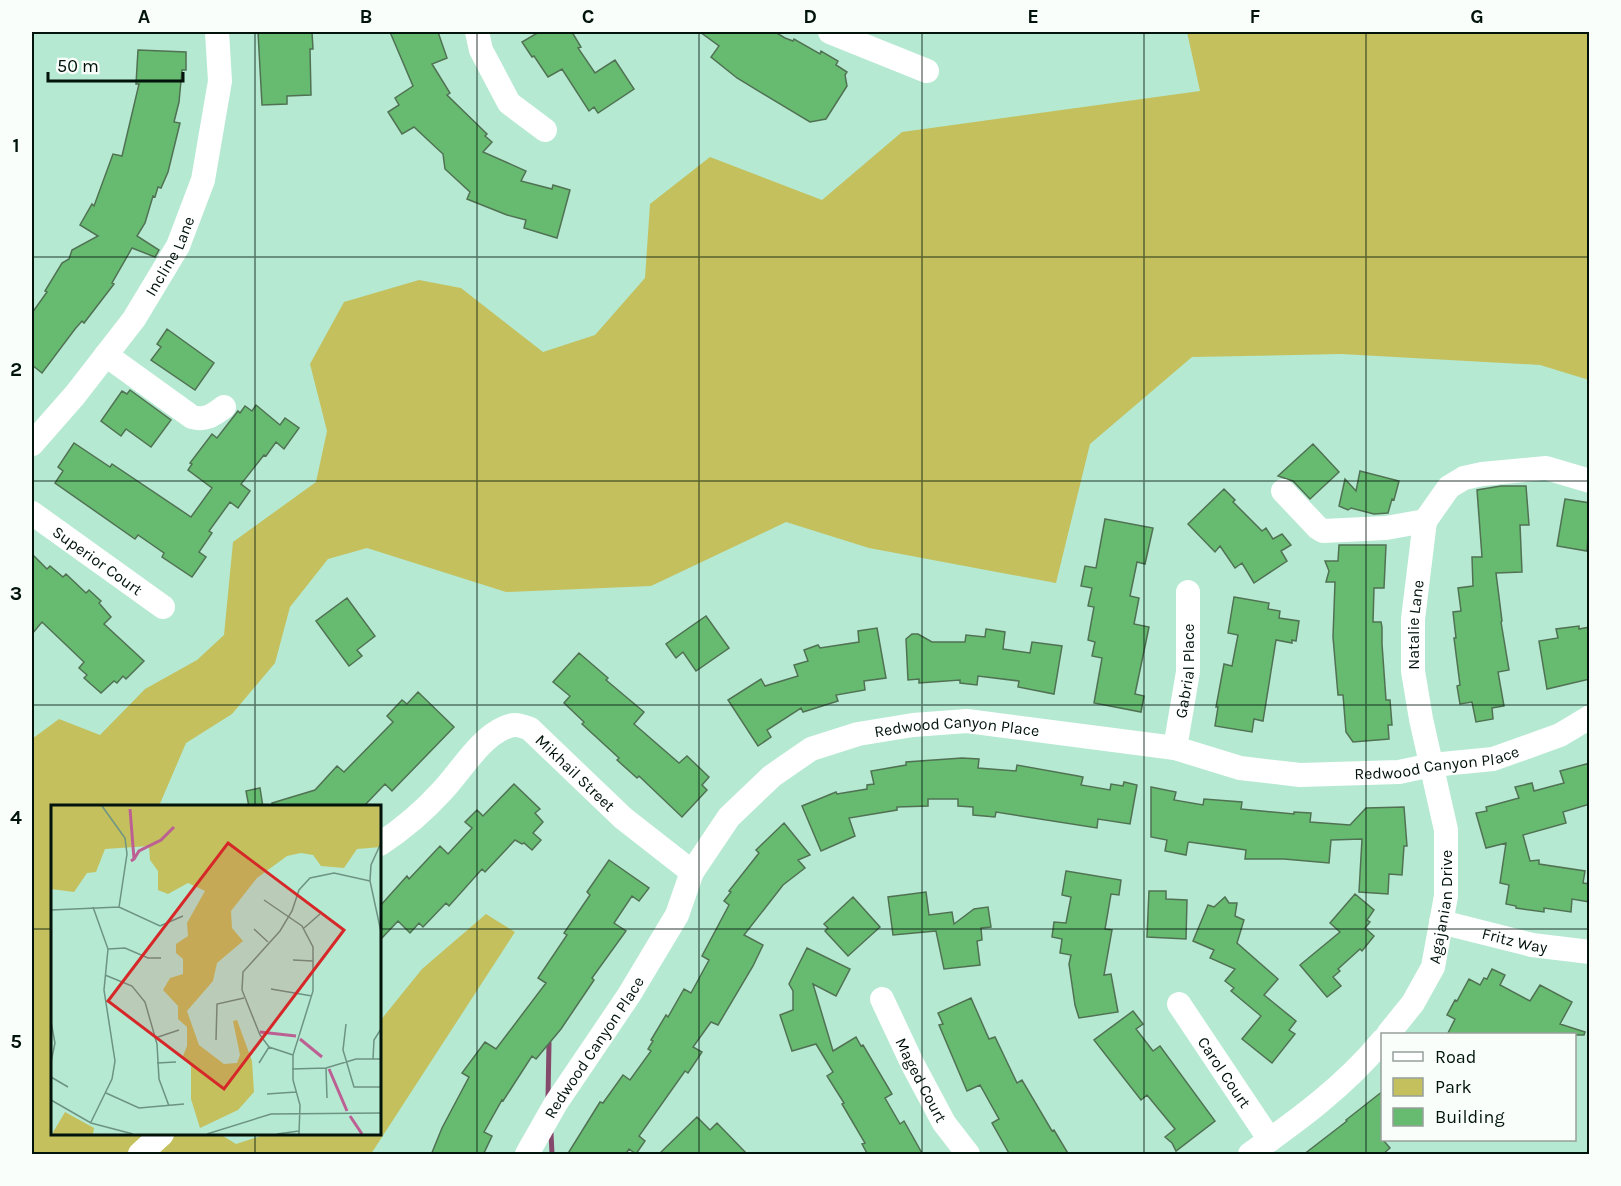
<svg xmlns="http://www.w3.org/2000/svg" width="1621" height="1186" font-family="Karla,sans-serif">
	<style>
		.green { fill: #c4c05e }
		.lines { fill: none; stroke-linecap: round; stroke-linejoin: round }
		.stream { stroke: #84496b; stroke-width: 5 }
		.building { fill: #67bb71; stroke: #507253; stroke-width: 1.5 }
		.minor { stroke: #fff; stroke-width: 24 }
		.grid { fill: none; stroke: #01130b; stroke-width: 1.5; stroke-opacity: 0.55 }
		.labels { text-anchor: middle; stroke-width: 4.5; stroke-linejoin: round; paint-order: stroke }
		.street-label { font-size: 16px; fill: #01130b; stroke: #f9fefb }
		.inset-river { fill: none; stroke: #bc6094; stroke-width: 3 }
		.inset-road { fill: none; stroke: #6d9382; stroke-width: 1.5 }
		.view { fill: #d62828; fill-opacity: 0.15; stroke: #d62828; stroke-width: 3 }
		.inset-edge { fill: none; stroke: #01130b; stroke-width: 3 }
		.neatline { fill: none; stroke: #01130b; stroke-width: 2 }
		.grid-label { font-size: 20px; text-anchor: middle; font-weight: bold; fill: #01130b }
	</style>
	<rect width="100%" height="100%" fill="#b5e9d2"/>
	<path class="green" d="M1187 32H1589V380L1540 365 1341 354 1192 357 1090 444 1056 583 869 548 786 522 651 586 506 592 367 548 328 559 290 607 275 663 232 714 186 743 159 806H52V1134H220L236 1144 267 1134H380V1021L422 969 486 914 515 932 371 1154H32V739L59 719 100 735 145 689 197 660 224 635 233 542 316 482 327 431 310 364 344 302 419 280 461 288 543 352 595 335 645 278 650 204 710 157 822 200 902 132 1200 91Z"/>
	<g class="lines">
		<path class="stream" d="M548 1098 549 1043
			M551 1133 552 1154"/>
	</g>
	<path class="building" d="M258 32H312L313 49H310L311 95 287 96V104L262 105Z
		M390 32H438L447 58 432 64 450 93 447 95 487 134 485 136 492 142 483 152 526 171 521 181 552 189 553 185 570 190 557 238 524 228 526 220 507 215 467 199 470 192 445 169 443 154 414 127 402 134 388 112 399 105 395 98 413 86Z
		M539 32H572L581 47 578 48 595 73 615 60 634 89 598 113 594 107 589 111 562 69 548 77 534 56 532 57 522 42Z
		M700 32H775L785 38 793 41 794 39 820 54 821 51 838 61 836 65 847 72 845 75 847 86 826 119 810 122 737 78 711 57 719 46Z
		M138 50 186 52V70H182L179 102 174 122 180 123 168 172 161 188 158 187 155 197 153 196 145 223 137 236 159 250 155 257 132 248 112 283 114 284 84 323 82 321 75 329 42 373 32 365V313L47 292 45 291 62 263 69 259 72 250 98 236 80 225 92 204 94 206 113 154 122 156 139 84H136Z
		M167 329 214 363 195 390 151 360 161 347 157 344Z
		M130 390 171 420 151 447 126 429 121 436 101 421 122 391 127 394Z
		M256 405 280 425 285 418 299 428 284 449 276 442 266 456 264 455 241 484 250 491 238 508 230 502 209 531 212 533 199 552 206 557 192 577 162 557 164 553 138 535 135 539 55 483 63 471 58 467 74 443 110 467 112 464 191 517 212 488 188 470 192 464 190 463 212 434 217 438 238 411 240 413 245 406 252 411Z
		M1313 444 1339 472 1310 499 1293 481 1278 476Z
		M1360 471 1399 481 1394 500 1392 499 1388 513 1374 514 1351 508 1348 510 1339 506 1345 479 1356 491Z
		M1501 486H1526L1529 525H1520L1522 572 1496 573 1502 621 1501 622 1509 670 1498 672 1504 706 1492 708 1493 719 1476 722 1472 702 1460 704 1457 686 1460 685 1454 638H1456L1453 612 1461 611 1458 588 1473 586 1472 557H1482L1477 490Z
		M1224 489 1235 500 1233 502 1262 531 1266 528 1273 539 1282 534 1291 545 1281 551 1287 561 1254 583 1242 563 1235 568 1220 546 1215 552 1188 524Z
		M1565 499 1590 503 1587 551 1557 546Z
		M1105 519 1153 528 1145 564 1137 562 1130 596 1139 598 1134 624 1149 627 1135 694 1144 696 1141 712 1094 703 1102 658 1092 656 1095 642 1088 640 1094 607 1088 606 1092 588 1081 586 1085 566 1096 568Z
		M1339 545H1386L1384 588H1374L1373 622H1381L1382 627V644L1386 700H1390L1392 725H1388L1389 739 1353 742 1346 732 1343 695H1338L1333 637 1335 582H1326L1329 571 1325 561H1338Z
		M32 554 47 569 50 566 63 577 66 574 86 593 89 590 101 601 99 603 111 617 104 624 144 661 126 679 123 676 117 683 114 681 101 693 84 678 87 675 79 668 84 662 42 622 32 634Z
		M1234 597 1269 603 1268 609 1280 611 1279 618 1299 621 1296 641 1292 640V643L1276 640 1263 721 1254 719 1252 732 1215 726 1218 707H1216L1224 664 1232 666 1238 635 1228 633Z
		M347 598 375 636 357 650 362 656 349 666 316 621Z
		M706 616 729 648 696 671 683 652 676 658 666 644Z
		M1579 626V629L1590 627V679L1547 689 1539 641 1558 638 1556 629Z
		M877 628 886 678 864 681 865 690 836 695 838 701 803 712 801 708 767 730 771 737 758 746 728 700 761 679 765 686 798 676 794 665 808 661 804 650 818 645 820 648 859 642 858 631Z
		M986 629 1005 632 1003 649 1030 653 1032 642 1062 646 1054 694 1018 687 1019 681 978 676 977 685 960 683V680L919 683V679L908 680 906 639 912 634H918L932 642H965L966 635 985 637Z
		M579 653 608 678 606 680 644 712 634 724 679 763 687 756 709 777 702 785 707 790 682 817 639 776 637 778 617 760 619 758 582 724 584 722 564 703 570 696 553 682Z
		M418 692 454 727 392 791 385 784 364 806H273L272 803 315 790 337 766 344 772 393 722 387 716 402 700 407 704Z
		M962 758 979 759 978 768 1016 771 1017 765 1078 776 1083 777 1081 785 1110 790 1111 784 1123 786 1124 782 1137 785 1130 824 1098 819 1097 828 996 812 995 817 973 815V807L958 806V799H928V806L897 807V810L849 818 855 836 821 851 802 806 836 792 837 794 867 789V785L874 784 871 771 906 765V762Z
		M1590 763V804L1563 812 1566 823 1523 835 1530 861 1539 860V864L1585 871 1583 883 1590 884V902L1572 899 1571 912 1544 908V912L1516 908V906L1506 904 1509 885 1500 883 1506 843 1486 848 1476 813 1487 811 1486 807 1519 798 1515 787 1532 783 1534 791 1564 783 1560 771Z
		M514 784 540 809 535 813 543 822 533 833 541 840 532 850 524 843 522 844 515 840 485 872 482 869 449 906 446 903 423 927 419 923 410 933 398 921 380 940V906L407 876 409 879 440 846 448 854 472 828 465 822 477 810 483 816Z
		M1151 787 1176 792 1174 800 1203 805 1204 799 1242 802 1241 809 1294 814V812L1311 813 1310 822 1350 825 1366 808 1404 807 1407 846H1404L1402 875 1389 874 1388 894 1359 892 1362 839 1331 840 1329 863 1284 859H1245L1246 850 1189 842 1188 843 1186 855 1165 851 1167 840 1151 837Z
		M260 788 263 807H249L246 791Z
		M784 823 810 855 798 860 805 868 783 885 744 935 763 945 753 966 718 1025 711 1022 693 1047 702 1052 688 1073 685 1071 639 1136 645 1141 636 1154 629 1149 625 1155H567L600 1102 603 1103 623 1075 630 1080 651 1051 648 1049 653 1041 651 1040 666 1015 668 1017 684 989 691 993 709 960 702 956 729 905 724 901 731 892 729 891 759 853 756 850Z
		M609 860 649 888 639 901 632 896 614 923 626 931 592 978 594 980 561 1029 536 1059 532 1056 503 1101 502 1100 484 1132 492 1136 483 1155H431L442 1128 469 1077 462 1073 485 1042 496 1049 546 983 538 978 567 935 564 933 590 895 587 892Z
		M1066 871 1121 880 1119 895 1111 894 1105 929 1112 930 1104 975 1111 974 1118 1012 1079 1018 1075 1005 1069 964 1071 955 1060 953 1062 939 1052 937 1054 922 1066 923 1071 897 1062 895Z
		M1149 891H1166V899L1187 900 1186 939 1147 937Z
		M926 892 929 915 952 912 954 924 974 909 988 907 991 927 981 928 982 940 977 941 980 965 944 969 936 931 893 935 888 897Z
		M1355 894 1374 910 1367 920 1370 922 1365 928 1374 936 1362 951 1360 949 1338 969 1340 971 1333 977 1341 986 1327 997 1300 965 1340 932 1330 923Z
		M853 897 880 927 848 956 825 931 828 928 824 924Z
		M1225 897 1229 903H1237L1235 916 1244 920 1237 943 1278 979 1264 995 1296 1021 1289 1030 1295 1034 1272 1063 1242 1039 1261 1016 1231 991 1234 988 1225 981 1235 969 1210 958 1214 950 1193 941 1208 905 1214 907Z
		M807 948 850 969 836 996 813 984 833 1051 856 1037 861 1046 863 1045 892 1094 885 1098 900 1124 904 1121 923 1155H868L862 1144 865 1143 842 1104 844 1103 827 1076 833 1072 816 1044 792 1051 780 1015 793 1010V991L789 984Z
		M1492 969 1505 975 1500 985 1530 1001 1540 985 1572 1002 1560 1024 1585 1032 1584 1035H1447L1455 1019 1447 1015 1455 1000 1457 1001 1469 979 1480 985 1484 978 1487 979Z
		M971 998 989 1039 995 1037 1017 1083 1022 1080 1052 1131 1054 1130 1069 1155H1010L992 1123 999 1119 980 1085 967 1091 939 1025 943 1024 938 1013Z
		M1133 1011 1143 1024 1136 1029 1153 1051 1160 1046 1215 1121 1176 1151 1172 1143 1165 1137 1175 1129 1147 1095 1141 1100 1094 1040Z
		M1383 1091V1140L1390 1148 1382 1155H1303L1347 1121 1346 1120Z
		M697 1117 710 1130 717 1123 748 1155H658Z"/>
	<g class="lines">
		<g class="minor">
			<path d="M477 32 481 50 509 103 545 130"/>
			<path d="M830 32 927 71"/>
			<path d="M106 355 192 417C206 421 213 415 224 407"/>
			<path id="s1" d="M32 444 75 395 134 319 178 246 203 180 220 81 217 32"/>
			<path d="M1283 491 1318 528 1323 531 1386 528 1425 521 1449 487 1464 478 1482 474 1546 468 1590 481"/>
			<path id="s2" d="M32 513 163 607"/>
			<path id="s3" d="M1175 748 1188 672V592"/>
			<path id="s4" d="M380 844C403 829 424 811 443 790 460 772 480 738 504 728 514 723 520 725 530 729L623 818 692 872"/>
			<path id="s5" d="M1441 922 1532 945 1590 952"/>
			<path id="s6" d="M882 999 912 1063 944 1123 968 1154"/>
			<path id="s7" d="M1179 1004 1270 1140"/>
			<path id="s8" d="M1388 1034 1413 1003 1433 967 1446 896V830L1421 719 1413 671V619L1425 521"/>
			<path d="M140 1154 162 1134"/>
			<path id="s9" d="M527 1154 556 1103 629 995 677 915 692 872 729 817 772 776 811 749 858 734 913 725 967 721 1175 748 1240 768 1300 775 1399 772 1432 765 1493 759 1560 735 1590 717"/>
			<path d="M1250 1154C1297 1121 1345 1086 1382 1041"/>
		</g>
	</g>
	<path class="grid" d="M255 32V806M477 32V1154M699 32V1154M922 32V1154M1144 32V1154M1366 32V1154M32 257H1590M32 481H1590M32 705H1590M32 929H52M380 929H1590M255 1134V1154"/>
	<g class="labels">
		<g class="street-label">
			<text dy="6" stroke="none"><textPath href="#s1" startOffset="234">Incline Lane</textPath></text>
			<text dy="6" stroke="none"><textPath href="#s2" startOffset="81">Superior Court</textPath></text>
			<text dy="6" stroke="none"><textPath href="#s8" startOffset="428">Natalie Lane</textPath></text>
			<text dy="6" stroke="none"><textPath href="#s3" startOffset="78">Gabrial Place</textPath></text>
			<text dy="6" stroke="none"><textPath href="#s9" startOffset="650">Redwood Canyon Place</textPath></text>
			<text dy="6" stroke="none"><textPath href="#s9" startOffset="1136">Redwood Canyon Place</textPath></text>
			<text dy="6" stroke="none"><textPath href="#s4" startOffset="261">Mikhail Street</textPath></text>
			<text dy="6" stroke="none"><textPath href="#s8" startOffset="142">Agajanian Drive</textPath></text>
			<text dy="6" stroke="none"><textPath href="#s5" startOffset="76">Fritz Way</textPath></text>
			<text dy="6" stroke="none"><textPath href="#s9" startOffset="126">Redwood Canyon Place</textPath></text>
			<text dy="6" stroke="none"><textPath href="#s7" startOffset="82">Carol Court</textPath></text>
			<text dy="6" stroke="none"><textPath href="#s6" startOffset="90">Maged Court</textPath></text>
		</g>
	</g>
	<g transform="translate(51 805)">
		<rect width="330" height="330" fill="#b5e9d2"/>
		<path d="M0 1H330V42L306 44 293 63 270 61 262 50 250 48 236 51 206 73 180 106 181 123 192 136 166 158 162 176 136 206 148 240 173 259 186 258 189 250 182 216 186 215 201 256 203 287 187 305 149 323 140 294V261L132 251 136 241V222L127 214V201L112 185 119 173 132 169V154L125 148V139L137 131 136 118 154 86 137 78 117 89 107 85V66L99 55 98 41 54 44 45 67 36 68 23 87 0 84ZM14 307 43 323 42 329H1Z" fill="#c4c05e"/>
		<path class="inset-river" d="M79 4 83 54 80 56M83 54 88 46 110 35 123 22M209 227 245 231M249 234 271 252M278 264 296 306M299 311 311 329"/>
		<path class="inset-road" d="M51 1 74 33 76 49 68 102M330 38 320 60 319 76 330 127M213 95 251 121 262 142V186L242 250V275L249 300 248 329M0 105 68 102 109 121 132 111M253 123 269 109M203 124 217 137M57 144 74 143 97 153H110M242 155 262 156M54 170 81 181 94 197 106 239 108 274 118 301M220 184 261 191M0 217 4 238 0 257M295 219 292 245 303 282H330M104 233 128 225M165 235 166 199 193 193M242 250 218 242 209 230 191 185 192 167 229 126 241 106 248 85 259 73 283 68 319 76M322 254 323 235 330 224M106 258 125 257M208 258 218 242M275 263 276 293M241 264 275 263 305 254H330M0 272 17 282M55 288 88 303 133 299M216 289 245 287M0 295 40 318 82 329M40 317 61 274 64 256 53 185 57 144 42 102M156 329 220 309 330 308M226 329 248 326"/>
		<path class="view" d="M177 38 293 125 173 284 57 196Z"/>
		<rect width="330" height="330" class="inset-edge"/>
	</g>
	<rect width="1621" height="1186" fill="none" stroke="#f9fefb" stroke-width="66"/>
	<rect x="1381" y="1033" width="195" height="108" fill="#f9fefb" stroke="#96a09b" stroke-width="1.5"/>
	<rect x="1393" y="1052" width="30" height="9" fill="#ffffff" stroke="#96a09b" stroke-width="1.5"/>
	<text x="1435" y="1063" font-size="18" fill="#01130b">Road</text>
	<rect x="1393" y="1078" width="30" height="18" fill="#c4c05e" stroke="#96a09b" stroke-width="1.5"/>
	<text x="1435" y="1093" font-size="18" fill="#01130b">Park</text>
	<rect x="1393" y="1108" width="30" height="18" fill="#67bb71" stroke="#96a09b" stroke-width="1.5"/>
	<text x="1435" y="1123" font-size="18" fill="#01130b">Building</text>
	<path d="M48 72v9h135v-9" fill="none" stroke="#01130b" stroke-width="3"/>
	<text x="57" y="72" font-size="18" fill="#01130b" stroke="#f9fefb" stroke-width="4.5" paint-order="stroke">50 m</text>
	<rect x="33" y="33" width="1555" height="1120" class="neatline"/>
	<g class="grid-label">
		<text x="144" y="23">A</text>
		<text x="366" y="23">B</text>
		<text x="588" y="23">C</text>
		<text x="810" y="23">D</text>
		<text x="1033" y="23">E</text>
		<text x="1255" y="23">F</text>
		<text x="1477" y="23">G</text>
		<text x="16" y="152">1</text>
		<text x="16" y="376">2</text>
		<text x="16" y="600">3</text>
		<text x="16" y="824">4</text>
		<text x="16" y="1048">5</text>
	</g>
</svg>
